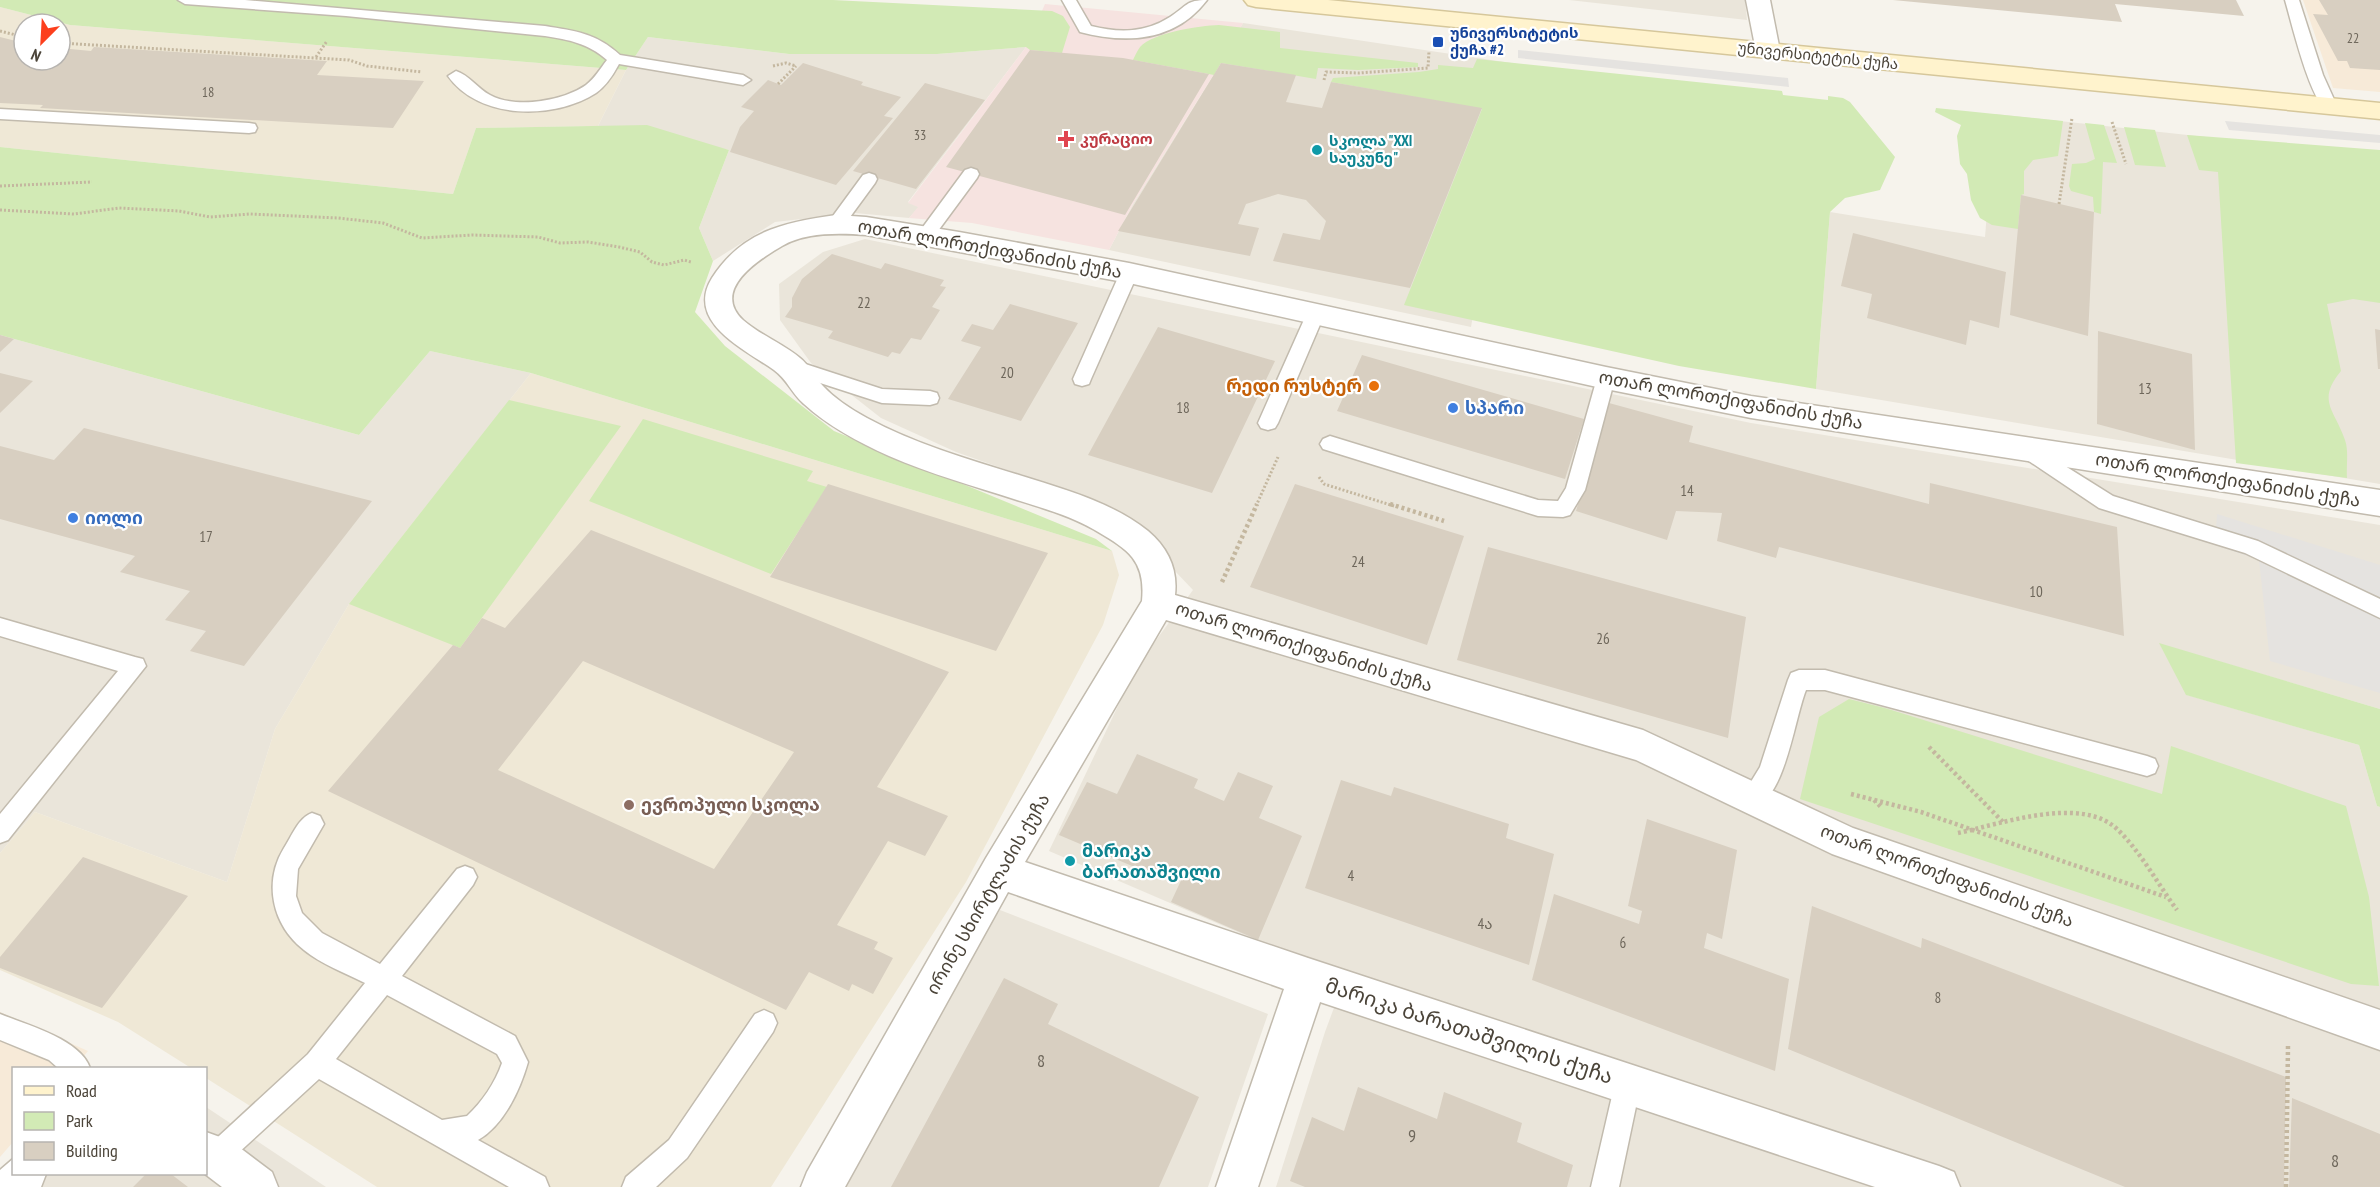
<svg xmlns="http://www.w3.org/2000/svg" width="2380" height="1187" font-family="'PT Sans Narrow','Noto Sans Georgian',sans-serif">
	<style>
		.residential { fill: #eae5da }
		.commercial { fill: #f7ead8 }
		.education { fill: #efe8d6; fill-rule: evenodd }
		.medical { fill: #f6e3e0 }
		.green { fill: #d2eab5 }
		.parking { fill: #e5e3e0 }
		.building { fill: #d8cfc1; fill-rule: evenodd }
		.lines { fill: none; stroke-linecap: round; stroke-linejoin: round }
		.lane-casing { stroke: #c2bbae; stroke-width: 3 }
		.street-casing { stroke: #c2bbae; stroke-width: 3 }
		.secondary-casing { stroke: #d6c79b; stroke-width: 3 }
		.path-far1 { stroke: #c4b79f; stroke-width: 3; stroke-dasharray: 2 2; stroke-linecap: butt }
		.path { stroke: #c4b79f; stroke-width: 4.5; stroke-dasharray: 3 3; stroke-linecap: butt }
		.lane { fill: #fff; fill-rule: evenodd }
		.street { fill: #fff; fill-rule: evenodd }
		.secondary { fill: #fff3cd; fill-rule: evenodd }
		.transit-dot { fill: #1a4fb4; stroke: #fff; stroke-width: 2 }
		.health-dot { fill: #e0444e; stroke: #fff; stroke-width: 2 }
		.culture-dot { fill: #0f9aa8; stroke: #fff; stroke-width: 2 }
		.food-dot { fill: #e8710a; stroke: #fff; stroke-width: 2 }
		.shop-dot { fill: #3f7fe0; stroke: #fff; stroke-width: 2 }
		.education-dot { fill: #8d6e63; stroke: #fff; stroke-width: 2 }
		.labels { text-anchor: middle; stroke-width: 4.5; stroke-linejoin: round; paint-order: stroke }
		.far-number-label { font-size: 14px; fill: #6e675b }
		.far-transit-label { font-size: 15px; font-weight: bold; fill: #164399; stroke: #fff; text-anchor: start }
		.far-street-label { font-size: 15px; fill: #4b4439; stroke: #fff }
		.far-health-label { font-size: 15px; font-weight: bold; fill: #be3a42; stroke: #fff; text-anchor: start }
		.far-culture-label { font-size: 15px; font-weight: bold; fill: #0d838f; stroke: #fff; text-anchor: start }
		.number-label { font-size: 15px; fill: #6e675b }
		.street-label { font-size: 18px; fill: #4b4439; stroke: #fff }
		.food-label { font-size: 18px; font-weight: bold; fill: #c56008; stroke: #fff; text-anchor: end }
		.shop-label { font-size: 18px; font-weight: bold; fill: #366cbe; stroke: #fff; text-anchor: start }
		.education-label { font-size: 18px; font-weight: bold; fill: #785e54; stroke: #fff; text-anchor: start }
		.culture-label { font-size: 18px; font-weight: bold; fill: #0d838f; stroke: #fff; text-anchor: start }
		.near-number-label { font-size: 18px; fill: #6e675b }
		.near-street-label { font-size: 21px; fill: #4b4439; stroke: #fff }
	</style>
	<rect width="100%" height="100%" fill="#f6f3ec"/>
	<path class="residential" d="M1569 0H1745L1747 20Z
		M1243 23 1518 64 1471 327 1109 250 1133 204 1221 63Z
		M648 37 789 54H937L1026 47 908 202 919 207 909 218 855 213 775 222 713 261 699 228 729 150 598 126 626 70Z
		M1995 114 2215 138 2380 283V484L1816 389 1830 212 1985 237Z
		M865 239 1751 423 2380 525V709L2160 644 2187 695 2359 745 2377 806 2380 807V1187H1276L1325 1032 1345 978 1049 851 1137 666 1193 590 1154 549 1095 501 956 452 881 418 811 363 780 320 779 284 823 252Z
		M0 335 359 435 430 351 531 373 349 604 275 729 227 882 35 812 0 853Z
		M1000 910 1268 1014 1208 1187H802L910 1049Z
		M206 1107 326 1187H36L47 1174H206Z"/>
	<path class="commercial" d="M2303 0H2380V92L2333 88Z
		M0 1012 88 1051 74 1068H14L13 1142 0 1157Z"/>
	<path class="education" d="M0 7 70 25 626 70 598 126 476 128 453 194 0 147ZM24 24H60V60H24Z
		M531 373 1112 551 1119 575 1103 625 966 882 771 1187H377L206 1078V1068H191L118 1022 0 970V853L35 812 227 882 275 729 349 604Z"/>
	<path class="medical" d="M1045 4 1243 23 1221 63 1133 204 1109 250 972 223 909 218 918 207 908 203 1026 47Z"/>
	<path class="green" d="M0 0H833L1052 11 1063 16 1070 27 1062 53 1030 50 1026 47 937 54H789L648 37 626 70 70 25 0 7Z
		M1219 25 1280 32V48L1418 63V67L1358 70 1318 68 1316 79 1221 63 1214 75 1133 60C1135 56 1137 51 1140 47 1154 32 1199 26 1219 25Z
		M1477 59 1782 91 1783 95 1828 100V96L1843 98 1850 102 1895 157 1880 190 1845 198 1830 212 1816 389 1679 366 1404 305 1482 109 1331 82 1333 78 1419 72 1438 69V65L1473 68Z
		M1936 108 2063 121 2058 156 2033 160 2024 171V194L2021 195 2018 229 1992 225 1980 218 1971 200 1967 174 1960 164 1957 136 1961 125 1935 112Z
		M2085 123 2104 125 2117 163 2103 162 2101 214 2094 212 2093 197 2071 191 2069 186 2072 164 2086 163 2095 159Z
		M647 125 729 150 699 228 713 261 695 312 725 346 834 431 1096 539 1112 551 531 373 430 351 359 435 0 335V147L453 194 476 128Z
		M2124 127 2155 130 2166 167 2135 165Z
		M2187 135 2380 150V303L2353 299 2327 304 2341 371C2316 401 2335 410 2345 440 2349 451 2346 466 2347 478L2236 463 2218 172 2199 170Z
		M509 400 621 426 460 648 349 604Z
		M643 419 813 471 807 481 827 487 771 574 589 501Z
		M2159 643 2380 709V807L2377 806 2359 745 2186 695Z
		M1849 699 1885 708 2162 794 2171 746 2346 806 2369 897 2379 986 2351 984 1800 799 1819 717Z"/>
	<path class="parking" d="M1518 50 1788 78 1789 87 1518 58Z
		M2225 121 2380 135V143L2229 130Z
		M2217 514 2380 565V693L2270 661 2259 560 2215 545Z"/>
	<path class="building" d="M1893 0H2236L2244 16 2115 4 2122 22Z
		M2319 0H2380V70L2350 68 2347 61H2338L2313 14 2328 15Z
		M0 37 24 43V60H60V48L91 51 94 47 327 61 317 75 424 81 393 128 40 108 43 105 0 103Z
		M1030 50 1123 58 1209 74 1125 215 946 167Z
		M803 63 863 82 861 85 901 97 884 116 893 118 836 185 730 152 740 127 754 111 741 107 768 80 781 85Z
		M1221 63 1296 75 1286 102 1322 108 1331 82 1482 108 1410 288 1273 261 1283 233 1320 240 1326 221 1306 200 1278 194 1246 204 1238 224 1259 228 1250 256 1118 231Z
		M925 83 985 100 916 189 853 171Z
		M2021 195 2094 212 2088 336 2010 315Z
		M1853 233 2006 272 1999 328 1970 320 1966 345 1867 318 1872 294 1841 286Z
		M832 254 881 269 885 263 944 280 940 286 946 287 932 307 940 310 921 340 911 338 900 354 892 352 888 357 828 338 833 331 785 317 792 307V298L802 279Z
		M1010 304 1078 323 1021 421 948 399 981 347 961 341 972 324 993 330Z
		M1158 327 1275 361 1212 493 1088 455Z
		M2375 329 2380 330V369H2378Z
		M2098 331 2192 354 2195 450 2097 424Z
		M0 335 14 339 0 352Z
		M1362 355 1584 419 1565 479 1337 411Z
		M0 373 33 381 0 413Z
		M1609 403 1693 426 1689 442 1929 504 1930 483 2117 527 2124 636 1779 547 1776 558 1717 541 1722 513 1676 511 1667 540 1576 511Z
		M84 428 372 501 244 666 190 651 206 631 165 620 190 591 120 572 135 556 0 519V446L54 460Z
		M828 484 1048 553 996 651 770 577Z
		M1295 484 1464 536 1427 645 1250 587Z
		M591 530 949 672 877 787 948 816 925 856 888 841 837 925 878 942 874 949 893 958 873 994 852 984 849 991 809 972 786 1010 328 791 453 645 460 648 482 618 505 628ZM583 661 794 752 714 869 498 770Z
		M1488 547 1746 617 1728 738 1457 660Z
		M1137 754 1198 779 1194 788 1224 801 1238 772 1273 786 1259 818 1302 836 1258 940 1171 902 1184 874 1163 866 1158 877 1059 835 1087 782 1117 794Z
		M1341 780 1391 796 1394 787 1509 824 1506 838 1554 854 1529 965 1305 888Z
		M1647 819 1737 850 1722 939 1707 933 1704 948 1789 979 1775 1071 1532 980 1554 894 1639 924 1642 911 1628 906Z
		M83 857 188 896 102 1008 0 968V957Z
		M1812 906 1921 948 1922 938 2286 1077 2284 1187H2125L1788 1049Z
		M1004 978 1058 1004 1048 1024 1199 1097 1159 1187H891Z
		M1358 1087 1437 1119 1444 1092 1522 1123 1517 1142 1573 1165 1567 1187H1305L1290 1181 1312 1117 1344 1131Z
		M2292 1098 2380 1134V1187H2289Z
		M146 1174H171L188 1187H133Z"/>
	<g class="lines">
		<g class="lane-casing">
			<path id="lane" d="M178 0H245L545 26C576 31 596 33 620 55L743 75 751 80 743 85 619 64C613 75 606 86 596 93 554 120 479 120 448 76L456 71C469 75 478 89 490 95 516 109 563 101 586 85 595 78 600 69 607 60 588 43 569 40 545 36L346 16 185 4Z
				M1062 0H1076L1091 26C1119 33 1145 33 1170 17 1187 6 1186 0 1207 0 1175 42 1126 44 1080 32Z
				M2285 0H2299L2323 75 2337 106 2335 110 2329 111C2311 106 2291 20 2285 0Z
				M0 109 249 123 255 124 257 128 255 132 249 133 0 119Z
				M971 168 977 170 979 174 977 178 932 239H920L917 235 920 231 965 170Z
				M869 173 875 175 877 179 875 183 842 228H830L827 224 830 220 863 175Z
				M1129 267 1135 269 1138 273 1091 379 1089 384 1082 386 1075 384 1073 379 1120 273 1123 269Z
				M1316 306 1322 308 1325 313 1278 423 1275 428 1268 430 1261 428 1258 423 1307 313 1310 308Z
				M790 359 882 389 930 391 937 393 939 398 937 403 930 405 882 403 783 371 781 366 783 361Z
				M1606 371 1613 373 1615 378 1585 490 1570 515 1563 517 1538 516 1323 449 1320 444 1323 439 1330 436 1538 500 1558 501 1566 488 1597 378 1599 373Z
				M2027 442 2113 496 2258 541 2380 599V618L2245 553 2099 508 2020 455 2017 450 2020 445Z
				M0 618 135 657 143 659 146 666 8 840 0 843V814L118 671 0 636Z
				M1799 670H1825L2147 756 2155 759 2158 766 2155 773 2147 776 1825 690H1806C1794 720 1786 796 1753 809L1745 806 1741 798 1760 767 1788 680 1791 673Z
				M312 813 320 816 324 824 298 869 296 896 302 913 322 933 380 964 457 869 465 866 473 869 477 877 473 885 402 976 515 1036 528 1062C520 1090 504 1125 478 1140L545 1177 549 1187H509L319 1079 225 1165 216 1169 207 1165V1147L308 1054 365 983C345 973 321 964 304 950 272 925 263 882 284 848 292 836 298 818 312 813ZM387 995 497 1054 502 1063C495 1083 482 1102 467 1116L442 1120 336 1059Z
				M764 1010 773 1014 777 1023 773 1032 687 1158 656 1187H622L626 1177 669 1140 755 1014Z
				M0 1014C27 1025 80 1039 90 1068H58L49 1060 0 1040Z
				M1628 1070 1637 1074 1641 1083 1619 1187H1591L1615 1083 1619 1074Z"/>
		</g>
		<g class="street-casing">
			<path id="street" d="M1746 0H1770L1780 51 1777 56 1768 58 1759 56 1756 51Z
				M836 215 866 217 959 232 1129 263 1606 367 1751 396 2380 490V516L1751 418 1606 389 1129 283 866 235C839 233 806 232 782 246 758 260 711 290 743 320 760 335 782 343 800 358 809 365 814 377 823 386 834 398 852 410 867 418 915 444 967 459 1019 475 1063 489 1112 502 1148 531 1168 548 1178 569 1175 595L1643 730 1853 828 2380 1010V1050L1832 854 1636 760 1166 620 1025 862 1308 958 1939 1166 1954 1172 1960 1187H1875L1320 1002 1258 1187H1216L1284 989 1008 892 845 1187H801L807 1172 986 858 1142 601C1146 559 1127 549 1093 529 1070 516 1043 508 1017 500 974 486 930 474 889 456 858 442 828 426 804 404 792 394 787 379 774 370 744 349 685 322 712 278 742 231 785 222 836 215Z
				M206 1132 231 1141 272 1172 278 1187H222L205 1174Z
				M14 1158V1174H46L41 1187H0V1170Z"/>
		</g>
		<g class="secondary-casing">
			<path id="secondary" d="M1244 0H1328L2380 103V119L1256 7 1248 5Z"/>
		</g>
		<path class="path-far1" d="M0 31 24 37
			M60 43 349 60 367 66 422 72
			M316 57 327 41
			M773 66 786 63 796 66
			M1324 80 1326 72 1359 73 1428 68 1429 51
			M778 84 796 66
			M2112 122 2126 164
			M0 186 92 182
			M2059 204 2072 118
			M0 210 74 214 119 208 179 211 210 217 250 214 338 218 383 223 422 238 472 235 538 237 560 243 588 242 619 247 640 252 652 262 664 265 684 260 691 262
			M1319 477 1324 484 1394 506
			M1256 506 1278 457"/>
		<path class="path" d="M1390 504 1444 521
			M1222 582 1257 504
			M1929 747 2004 823
			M1851 794 1921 812 2166 897
			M1874 800 1881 807
			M1958 833C2001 824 2081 795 2117 829 2141 852 2157 883 2177 910
			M2286 1187 2288 1046"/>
		<use href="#lane" class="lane"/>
		<use href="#street" class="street"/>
		<use href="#secondary" class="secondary"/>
	</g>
	<rect class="transit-dot" x="1432" y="36" width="12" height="12" rx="3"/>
	<path class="health-dot" d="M1063 130h6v6h6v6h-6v6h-6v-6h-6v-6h6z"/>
	<g class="culture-dot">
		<circle cx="1317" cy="150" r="6"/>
		<circle cx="1070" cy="861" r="6"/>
	</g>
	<circle class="food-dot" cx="1374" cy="386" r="6"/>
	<g class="shop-dot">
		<circle cx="1453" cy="408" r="6"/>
		<circle cx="73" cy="518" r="6"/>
	</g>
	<circle class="education-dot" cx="629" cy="805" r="6"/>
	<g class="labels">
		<g class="far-number-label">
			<text x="2353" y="43">22</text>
			<text x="208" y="97">18</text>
			<text x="920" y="140">33</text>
		</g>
		<g class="far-transit-label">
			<text x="1450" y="38">უნივერსიტეტის<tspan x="1450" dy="17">ქუჩა #2</tspan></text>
		</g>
		<g class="far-street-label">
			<text transform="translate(1818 56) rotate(6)" y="5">უნივერსიტეტის ქუჩა</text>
		</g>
		<g class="far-health-label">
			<text x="1080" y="144">კურაციო</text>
		</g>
		<g class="far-culture-label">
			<text x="1329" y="146">სკოლა "XXI<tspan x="1329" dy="17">საუკუნე"</tspan></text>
		</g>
		<g class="number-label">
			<text x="864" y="308">22</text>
			<text x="1007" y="378">20</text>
			<text x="2145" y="394">13</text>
			<text x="1183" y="413">18</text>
			<text x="1687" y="496">14</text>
			<text x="206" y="542">17</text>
			<text x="1358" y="567">24</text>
			<text x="2036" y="597">10</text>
			<text x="1603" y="644">26</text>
			<text x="1351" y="881">4</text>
			<text x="1485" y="929">4ა</text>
			<text x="1623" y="948">6</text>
			<text x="1938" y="1003">8</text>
		</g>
		<g class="street-label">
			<text transform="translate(990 249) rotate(10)" y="6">ოთარ ლორთქიფანიძის ქუჩა</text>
			<text transform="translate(1731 400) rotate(10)" y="6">ოთარ ლორთქიფანიძის ქუჩა</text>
			<text transform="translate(2228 480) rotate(9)" y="6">ოთარ ლორთქიფანიძის ქუჩა</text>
			<text transform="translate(1304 647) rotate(17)" y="6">ოთარ ლორთქიფანიძის ქუჩა</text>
			<text transform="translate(1947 876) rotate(20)" y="6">ოთარ ლორთქიფანიძის ქუჩა</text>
			<text transform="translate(988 894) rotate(-60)" y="6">ირინე სხირტლაძის ქუჩა</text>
		</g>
		<g class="food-label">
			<text x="1362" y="392">რედი რუსტერ</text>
		</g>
		<g class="shop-label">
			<text x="1465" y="414">სპარი</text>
			<text x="85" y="524">იოლი</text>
		</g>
		<g class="education-label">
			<text x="641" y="811">ევროპული სკოლა</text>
		</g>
		<g class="culture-label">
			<text x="1082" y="857">მარიკა<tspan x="1082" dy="21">ბარათაშვილი</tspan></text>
		</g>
		<g class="near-number-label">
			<text x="1041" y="1067">8</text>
			<text x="1412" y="1142">9</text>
			<text x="2335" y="1167">8</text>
		</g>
		<g class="near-street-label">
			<text transform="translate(1469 1031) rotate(18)" y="7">მარიკა ბარათაშვილის ქუჩა</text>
		</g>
	</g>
	<rect x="12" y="1067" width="195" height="108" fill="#ffffff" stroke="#b7b4b0" stroke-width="1.5"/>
	<rect x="24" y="1086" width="30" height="9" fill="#fff3cd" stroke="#b7b4b0" stroke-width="1.5"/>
	<text x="66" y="1097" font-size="18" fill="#4b4439">Road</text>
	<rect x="24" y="1112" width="30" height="18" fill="#d2eab5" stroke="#b7b4b0" stroke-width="1.5"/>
	<text x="66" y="1127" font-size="18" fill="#4b4439">Park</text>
	<rect x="24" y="1142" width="30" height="18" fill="#d8cfc1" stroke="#b7b4b0" stroke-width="1.5"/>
	<text x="66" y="1157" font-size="18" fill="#4b4439">Building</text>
	<g transform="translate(42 42) rotate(204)"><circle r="28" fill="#ffffff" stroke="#b7b4b0" stroke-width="1.5"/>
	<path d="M0-4.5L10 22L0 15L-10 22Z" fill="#fc3f1d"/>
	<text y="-9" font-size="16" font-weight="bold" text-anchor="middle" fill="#4b4439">N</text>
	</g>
</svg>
